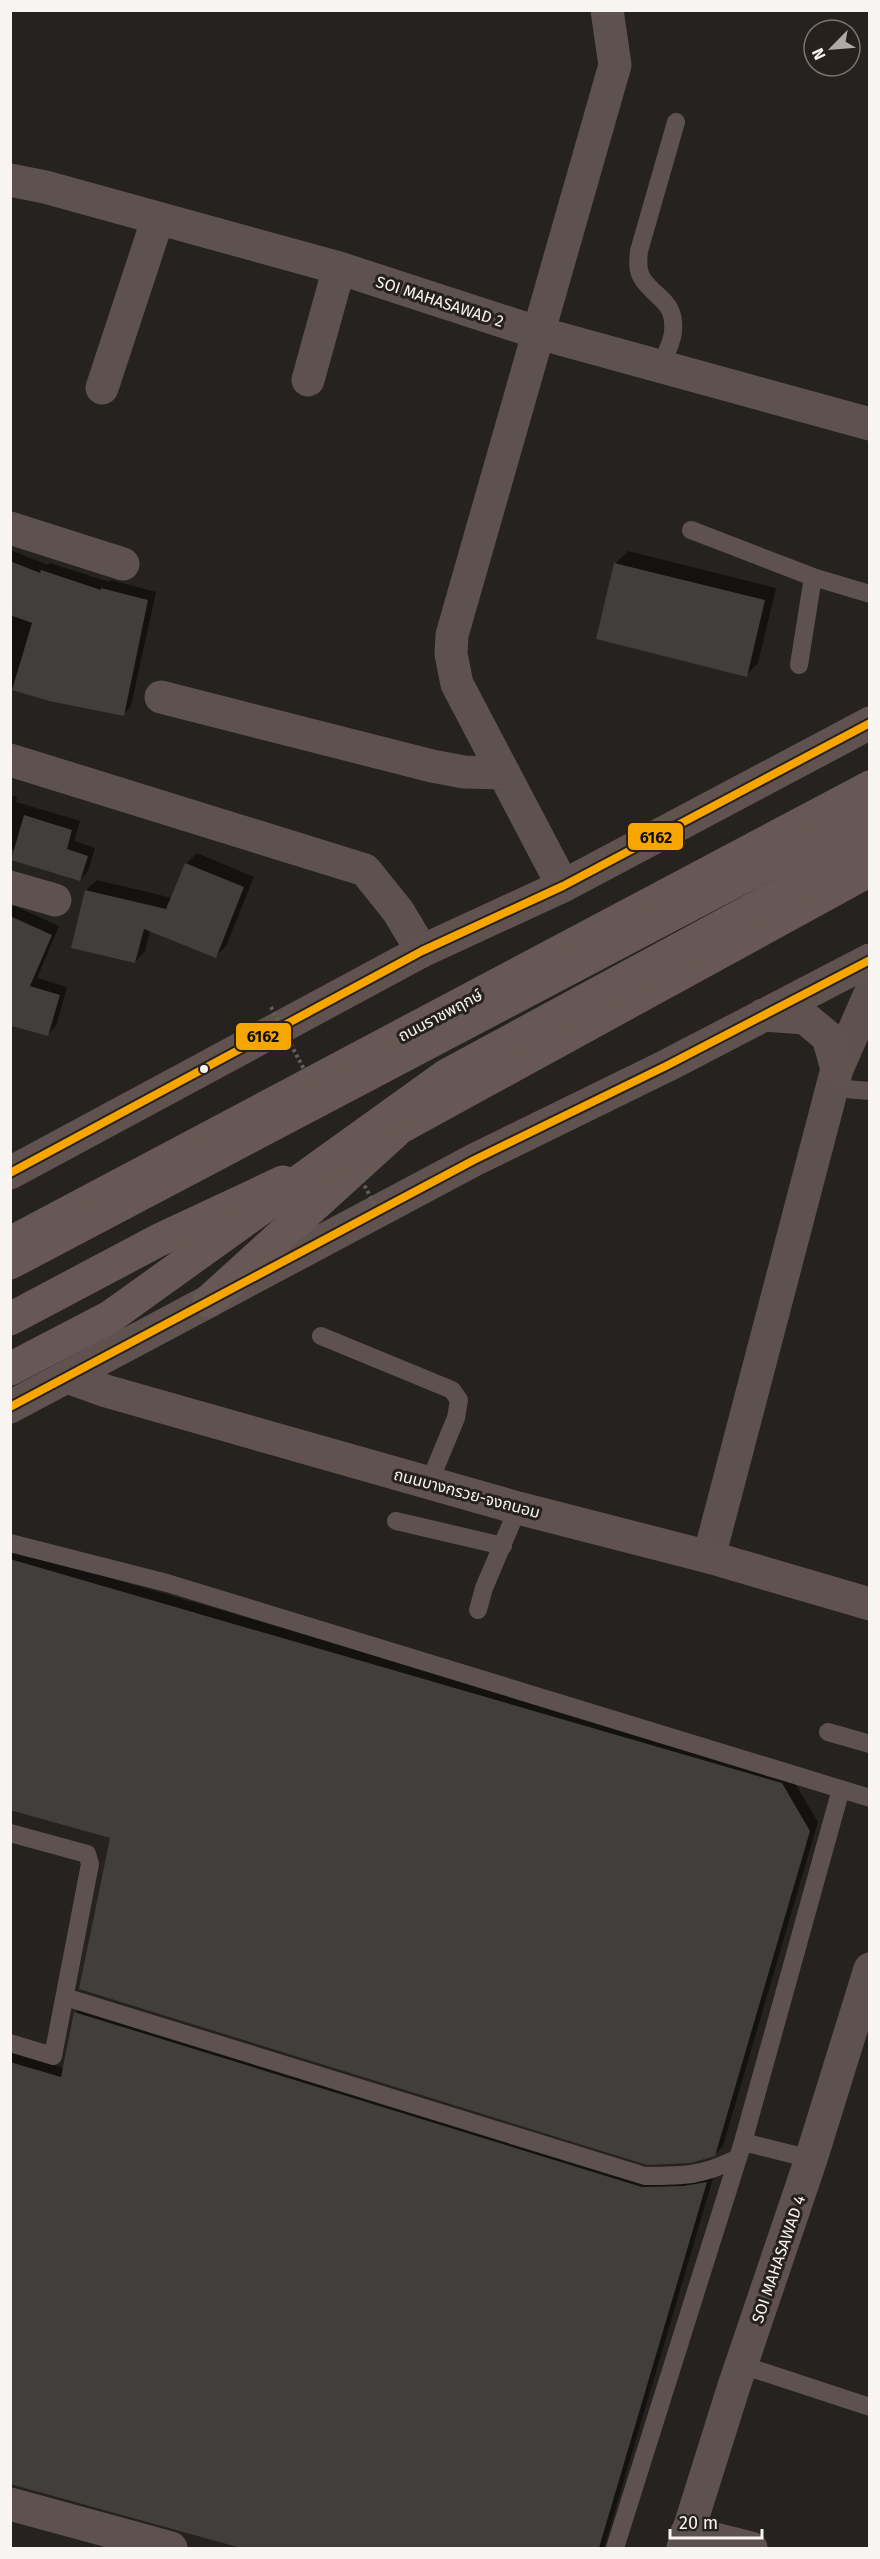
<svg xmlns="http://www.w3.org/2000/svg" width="880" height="2559" font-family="'Fira Sans','Noto Sans Thai',sans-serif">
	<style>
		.shadow { fill: #0007 }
		.building { fill: #413e3c }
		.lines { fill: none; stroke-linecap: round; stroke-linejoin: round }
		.lane { stroke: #5d524f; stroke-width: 18 }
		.street { stroke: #5d524f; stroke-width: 33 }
		.secondary { stroke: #5f524f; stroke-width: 33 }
		.primary { stroke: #685855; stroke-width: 33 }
		.path-bridge { stroke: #645d5a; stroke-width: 4; stroke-dasharray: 3 3; stroke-linecap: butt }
		.primary-bridge { stroke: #685855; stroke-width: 33 }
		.bus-1-casing { stroke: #27211d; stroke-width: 12 }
		.bus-1 { stroke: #f7a600; stroke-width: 8 }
		.bus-dot { fill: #f8f4f1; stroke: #27211d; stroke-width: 2 }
		.labels { text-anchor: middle; stroke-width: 6; stroke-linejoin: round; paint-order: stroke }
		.street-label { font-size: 16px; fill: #f8f4f1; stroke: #27211d }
		.line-badge { stroke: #27211d; stroke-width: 2 }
		.pale-badge-label { font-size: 16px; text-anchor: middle; font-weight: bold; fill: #111 }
	</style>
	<rect width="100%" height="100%" fill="#25221f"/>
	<path class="shadow" d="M10 550 48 565 50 563 109 582 111 580 156 592 131 706 123 715 49 700 10 688Z
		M628 551 776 588 758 663 746 675 616 563Z
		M10 795 17 797 16 802 80 821 74 841 95 848 88 871 80 880 10 848Z
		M197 853 254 877 226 946 216 956 150 930 145 951 135 962 86 890 97 880 172 898 186 864Z
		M15 906 59 926 37 978 67 987 56 1026 48 1034 10 1023V907Z
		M10 1549 790 1775 818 1822 723 2146 714 2155 111 1837 10 1809Z
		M84 2004 651 2179 714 2175 604 2548H246L10 2482V2052L64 2068 76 2012Z"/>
	<path class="building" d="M10 561 40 573 41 570 101 590V588L148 600 124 716 49 701 12 690 32 623 10 615Z
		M614 563 765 600 747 677 596 639Z
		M24 815 72 830 67 849 88 856 80 881 11 860Z
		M185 863 244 887 216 958 144 929 135 963 71 948 85 890 166 909Z
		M10 916 52 935 30 986 60 995 48 1036 12 1026 10 1030Z
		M10 1559 782 1783 810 1831 715 2156 691 2163 647 2165 79 1989 110 1838 10 1810Z
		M74 2012 642 2187 683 2186 707 2182 599 2548H241L10 2484V2062L61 2077Z"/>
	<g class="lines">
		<path class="lane" d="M660 367C665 356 672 343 673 332 676 300 656 300 642 278 637 270 638 260 639 251L676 122
			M691 530 813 577 870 594
			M799 665 813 577
			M833 1088 870 1091
			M321 1336 452 1390 459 1400 456 1418 429 1483
			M396 1521 503 1546
			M10 1543 167 1583 870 1798
			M478 1610 484 1588 518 1508
			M828 1732 870 1744
			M10 1833 87 1854 90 1864 53 2056 10 2043
			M65 1997 645 2176C684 2176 702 2176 738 2158L743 2142 811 2159
			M743 2142 841 1789
			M742 2365 870 2407
			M615 2548 738 2158"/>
		<path class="street" d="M10 180 45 187 339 268 539 333 870 424
			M308 380 339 268
			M102 388 158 218
			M10 528 123 564
			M161 697 432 766 464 772 504 773
			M10 760 365 870 398 911 422 951
			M563 886 457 684 451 654 452 635 615 65 607 10
			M10 887 55 900
			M709 1557 837 1069 870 994
			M10 2504 171 2548
			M687 2532 751 2548
			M683 2548 734 2386 811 2159 870 1969"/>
		<path class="secondary" d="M763 1015 805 1018 828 1037 837 1069
			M10 1173 422 951 563 886 870 723
			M67 1377 106 1391 518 1508 709 1557 870 1604
			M10 1407 474 1160 666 1066 870 960"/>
		<path class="primary" d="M370 1141 401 1127 870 870
			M10 1243 870 787
			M209 1301 395 1132
			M10 1319 159 1240 283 1182"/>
		<path class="path-bridge" d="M271 1007 306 1073
			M359 1175 380 1215"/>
		<path class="primary-bridge" d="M10 1263 870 810
			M10 1369 110 1317 447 1075 870 846"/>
		<g class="bus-1-casing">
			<path id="bus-1" d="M10 1173 422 951 563 886 870 723
				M10 1407 474 1160 666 1066 870 960"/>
		</g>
		<use href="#bus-1" class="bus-1"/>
	</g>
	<circle class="bus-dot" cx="204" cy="1069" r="5"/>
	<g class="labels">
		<g class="street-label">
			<text transform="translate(440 301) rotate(18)" y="6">SOI MAHASAWAD 2</text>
			<text transform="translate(440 1015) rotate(-28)" y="6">ถนนราชพฤกษ์</text>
			<text transform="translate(467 1493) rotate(15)" y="6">ถนนบางกรวย-จงถนอม</text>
			<text transform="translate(778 2259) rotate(-71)" y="6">SOI MAHASAWAD 4</text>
		</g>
	</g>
	<g class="line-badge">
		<rect x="627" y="822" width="57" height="29" rx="6" fill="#f7a600"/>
		<rect x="235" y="1022" width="57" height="29" rx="6" fill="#f7a600"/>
	</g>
	<g class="pale-badge-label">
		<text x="656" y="843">6162</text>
		<text x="263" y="1042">6162</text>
	</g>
	<rect width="880" height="2559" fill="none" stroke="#f8f4f1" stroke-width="24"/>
	<g transform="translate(832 48) rotate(245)"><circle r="28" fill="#27211d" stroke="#7b7572" stroke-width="1.5"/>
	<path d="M0-4.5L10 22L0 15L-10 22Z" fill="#aeaaa8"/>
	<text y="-9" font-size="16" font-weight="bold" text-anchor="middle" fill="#f8f4f1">N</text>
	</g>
	<path d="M670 2529v9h92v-9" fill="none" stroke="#f8f4f1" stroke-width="3"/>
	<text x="679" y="2529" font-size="18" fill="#f8f4f1" stroke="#27211d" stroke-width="4.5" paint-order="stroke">20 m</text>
</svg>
